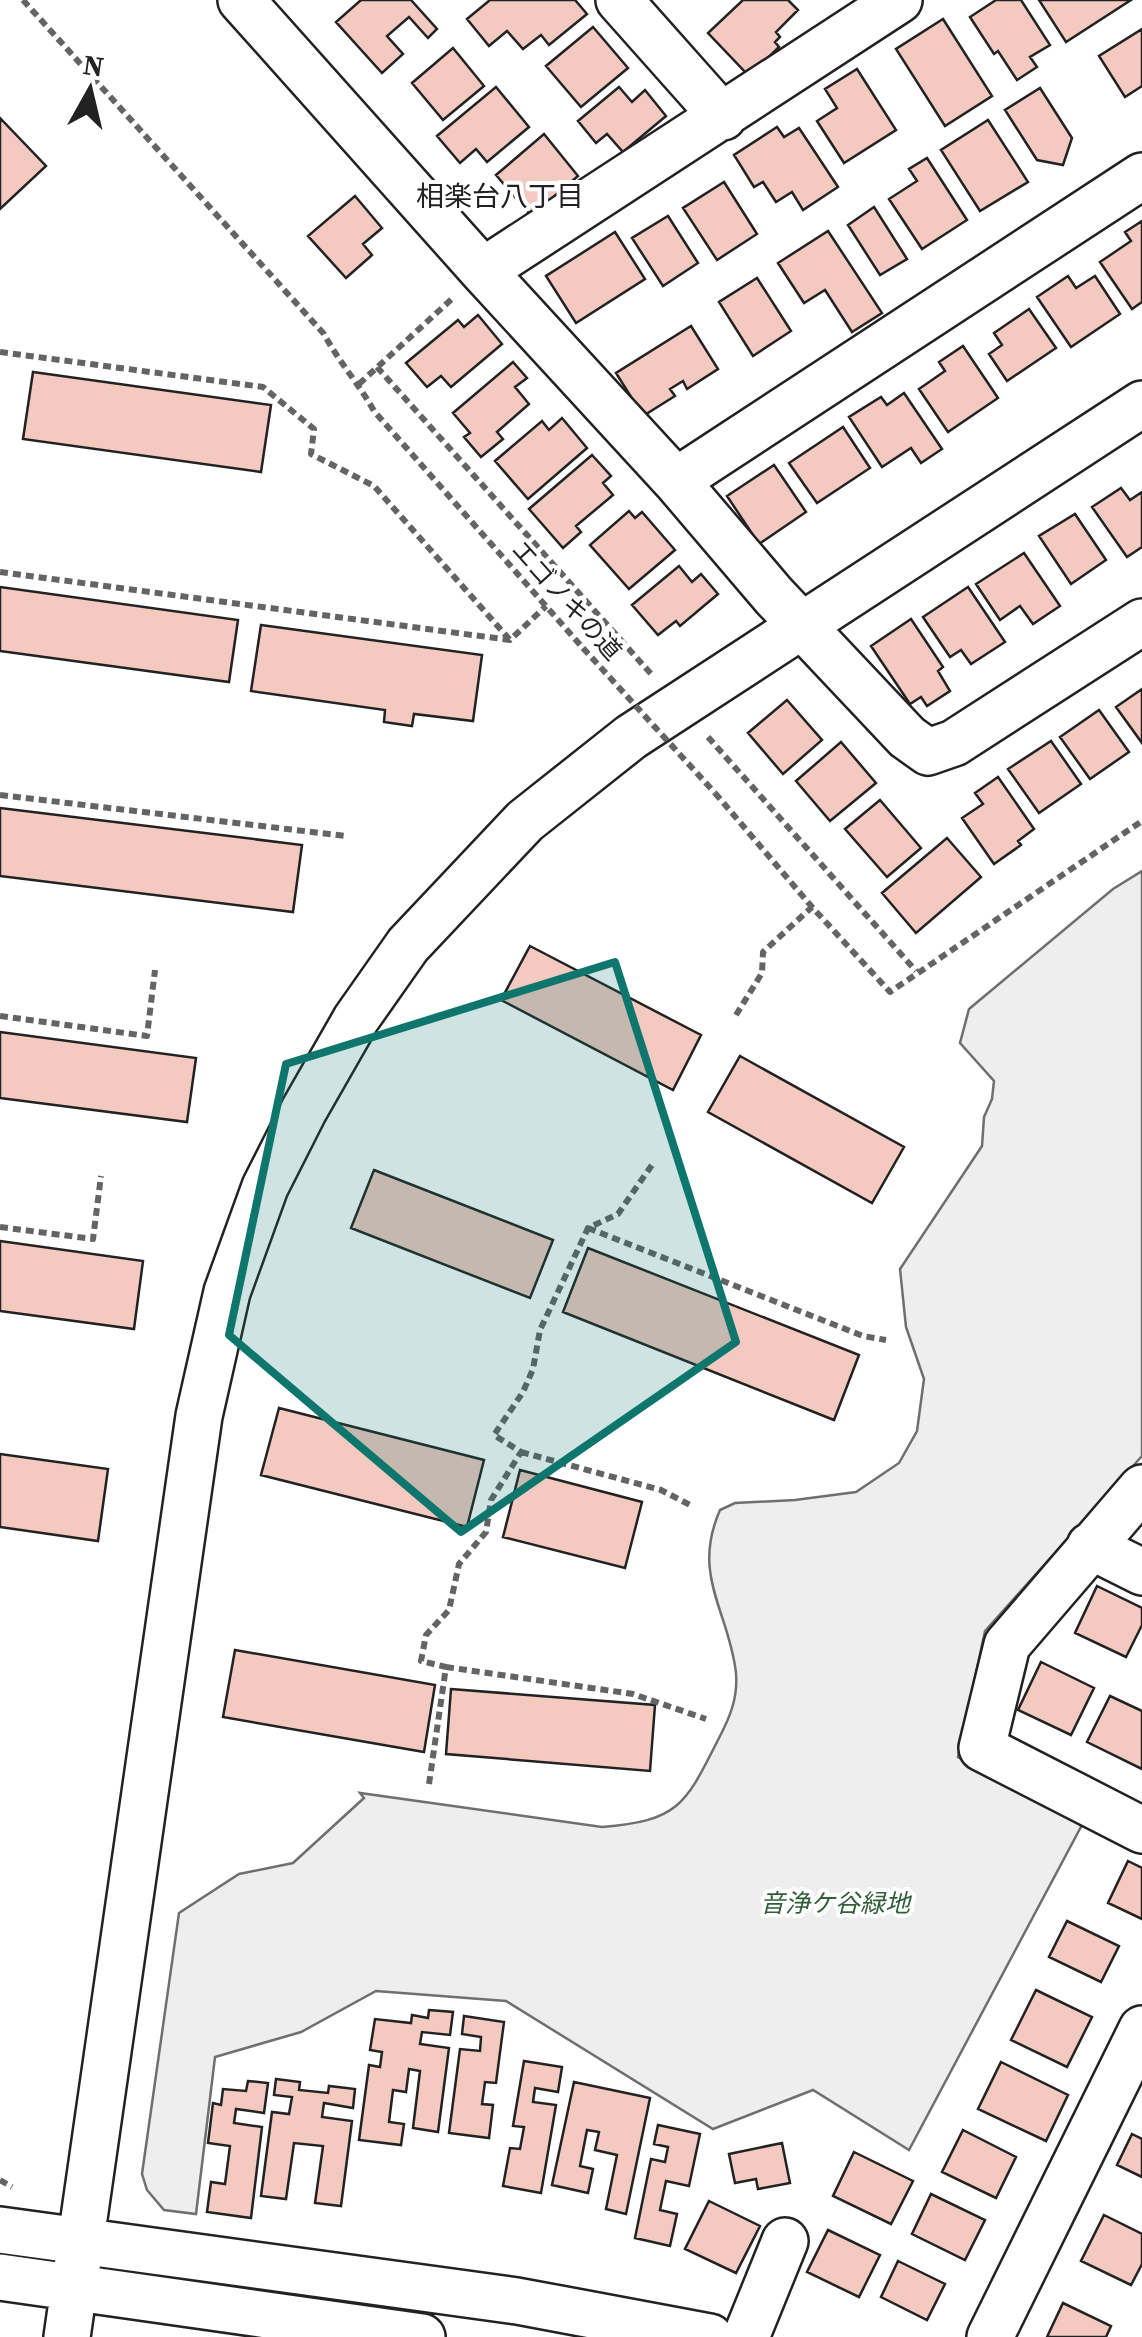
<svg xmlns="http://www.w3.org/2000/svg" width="1142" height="2337" font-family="'Source Serif 4','Noto Sans JP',serif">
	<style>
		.green { fill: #eee; stroke: #6f6f6f; stroke-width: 2.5 }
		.building { fill: #f3c9c0; stroke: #222; stroke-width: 2.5 }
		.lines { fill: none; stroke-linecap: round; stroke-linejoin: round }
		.minor-casing { stroke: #222; stroke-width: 50 }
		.path { stroke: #646464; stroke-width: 6; stroke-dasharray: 8 5; stroke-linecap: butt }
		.minor { stroke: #fff; stroke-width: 45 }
		.path-bridge { stroke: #646464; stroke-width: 6; stroke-dasharray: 8 5; stroke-linecap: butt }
		.marked { fill: #0f766e; fill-opacity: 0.2; stroke: #0f766e; stroke-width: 8; stroke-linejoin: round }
		.labels { text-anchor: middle; stroke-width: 8; stroke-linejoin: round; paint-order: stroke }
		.street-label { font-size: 25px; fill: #222; stroke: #fff }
		.park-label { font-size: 25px; font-style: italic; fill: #2f5e38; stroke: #fff }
		.neighbourhood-label { font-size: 28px; fill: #222; stroke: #fff }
	</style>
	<rect width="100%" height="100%" fill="#fff"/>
	<path class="green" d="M1142 871V1456L985 1631 958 1757 1083 1823 909 2150 813 2090 713 2129 506 2001 376 1991 301 2032 215 2057 196 2214 164 2210 147 2190 142 2174 179 1913 239 1874 293 1863 364 1798 360 1793 602 1827C680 1821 686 1803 719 1738 730 1717 738 1698 736 1673 729 1611 691 1576 720 1510L735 1503 795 1500 856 1492 899 1463 917 1431 924 1379 906 1327 900 1269 982 1146 984 1117 992 1099 994 1081 960 1043 969 1009 1113 889Z"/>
	<path class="building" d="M361 0H411L437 29 428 38 409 17 387 36 403 54 382 73 336 22Z
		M490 0H575L587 14 549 45 541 35 523 49 507 31 489 46 467 19Z
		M743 0H788L798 10 776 32 780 37 775 42 779 47 749 76 708 33Z
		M996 0H1021L1050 45 1030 57 1037 67 1017 80 998 51 994 54 970 17Z
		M1039 0H1131L1066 42Z
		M943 19 992 96 945 126 896 49Z
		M593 27 628 68 581 107 546 66Z
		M1142 29V86L1125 97 1099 56Z
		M453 48 484 86 443 120 412 83Z
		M857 69 896 130 844 163 817 121 837 108 825 89Z
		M496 87 529 127 487 162 476 149 460 163 437 136Z
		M619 87 632 102 645 90 666 116 623 152 607 134 596 143 578 121Z
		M1040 88 1072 138 1063 165 1037 160 1005 110Z
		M0 118 46 166 0 209Z
		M988 120 1028 182 980 211 941 150Z
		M777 127 784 137 799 128 838 187 803 210 792 192 776 202 763 182 754 187 734 155Z
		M544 134 578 176 531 216 496 175Z
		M927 158 967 220 922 249 889 199 917 181 909 169Z
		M724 182 757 234 717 260 683 208Z
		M355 196 382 228 363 244 372 255 346 278 308 236Z
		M874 207 907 259 880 275 848 225Z
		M668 216 698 263 663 286 632 238Z
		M1142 221V302L1132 309 1100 262 1131 241 1125 232Z
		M828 231 882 313 852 332 825 290 804 303 778 263Z
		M615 232 645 279 576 323 546 276Z
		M1068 276 1076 288 1095 276 1120 314 1071 347 1037 297Z
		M757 278 791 331 753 356 719 302Z
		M1029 309 1056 348 1007 381 989 354 1002 345 994 333Z
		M478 315 502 344 451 387 441 376 427 387 406 363 458 320 464 327Z
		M691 326 718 369 687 389 683 381 670 389 675 396 643 416 616 373Z
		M963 346 998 398 948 432 919 389 945 371 939 362Z
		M513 362 527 378 515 387 529 404 497 432 503 439 481 457 464 437 470 433 453 413Z
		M33 372 271 405 261 472 23 439Z
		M904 393 942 449 921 463 911 448 882 467 849 417 881 397 887 405Z
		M562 418 587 448 528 499 495 461 542 421 549 430Z
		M843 427 870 468 817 503 789 463Z
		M592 455 611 476 603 483 613 495 576 526 581 532 563 548 529 509Z
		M774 465 806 512 759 544 727 496Z
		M1121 488 1130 500 1142 492V547L1127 557 1092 507Z
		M629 511 635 518 642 512 675 550 629 589 590 545Z
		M1075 514 1106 560 1071 584 1039 536Z
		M1024 553 1060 606 1033 624 1020 606 1000 620 976 584Z
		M679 566 692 582 701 574 718 594 680 626 676 621 658 635 632 605Z
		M0 587 238 620 229 682 0 651Z
		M968 587 1005 642 971 664 961 650 950 657 923 617Z
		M911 619 943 667 938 671 950 691 927 706 921 697 910 704 871 646Z
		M261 625 482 655 473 721 414 714 412 726 384 722 385 710 251 691Z
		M1142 689V743L1116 707Z
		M787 700 822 740 783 774 748 733Z
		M1099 710 1129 752 1090 779 1060 737Z
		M1051 741 1081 784 1039 813 1008 769Z
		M841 742 876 783 830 821 796 781Z
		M998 777 1034 829 1018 841 1021 845 994 864 962 818 983 804 975 793Z
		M880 800 921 848 887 877 845 829Z
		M0 808 302 845 293 912 0 876Z
		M947 838 981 877 916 933 882 893Z
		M530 946 701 1035 673 1090 501 1000Z
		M0 1032 196 1058 187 1122 0 1098Z
		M740 1056 904 1147 872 1203 708 1112Z
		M374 1170 553 1240 530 1298 351 1228Z
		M0 1241 143 1261 134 1329 0 1311Z
		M588 1248 859 1355 834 1420 563 1312Z
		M279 1408 484 1460 467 1527 261 1475Z
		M0 1454 108 1469 98 1541 0 1527Z
		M520 1470 642 1502 625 1568 503 1537Z
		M1097 1586 1142 1608V1625L1126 1657 1075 1633Z
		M235 1650 435 1685 424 1752 223 1717Z
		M1041 1662 1094 1688 1071 1735 1018 1710Z
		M451 1689 655 1705 650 1771 446 1754Z
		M1110 1696 1142 1711V1769L1087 1742Z
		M1128 1861 1142 1868V1919L1108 1903Z
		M1067 1921 1119 1946 1101 1982 1049 1957Z
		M1036 1990 1092 2017 1067 2067 1011 2040Z
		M429 2010 453 2012 450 2035 422 2032 420 2044 449 2048 438 2132 413 2128 420 2071 409 2069 406 2092 393 2090 389 2122 404 2124 401 2145 359 2140 369 2065 380 2067 382 2052 370 2050 375 2019 411 2023 412 2015 428 2018Z
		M464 2016 504 2022 496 2083 485 2082 482 2104 493 2105 489 2138 449 2133 460 2049 480 2051 481 2037 462 2034Z
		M524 2061 562 2067 558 2092 535 2088 533 2102 556 2105 541 2193 503 2186 510 2148 520 2149 524 2127 513 2126Z
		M1001 2062 1068 2095 1046 2141 978 2109Z
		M276 2079 300 2082 299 2090 328 2093 329 2086 355 2089 353 2108 324 2103 322 2117 352 2121 341 2206 315 2203 323 2146 294 2143 286 2199 261 2196 272 2112 289 2114 292 2097 274 2095Z
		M248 2081 268 2083 264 2113 236 2109 234 2123 262 2127 251 2218 207 2212 211 2182 225 2184 230 2146 208 2143 213 2103 221 2105 223 2089 246 2091Z
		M574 2082 650 2098 626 2214 606 2209 617 2155 595 2150 599 2132 587 2130 580 2166 593 2169 588 2193 552 2185Z
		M658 2125 700 2134 689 2186 666 2181 660 2210 677 2214 670 2246 635 2238 651 2159 665 2162 668 2147 654 2144Z
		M963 2130 1016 2157 996 2198 942 2172Z
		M1132 2134 1142 2139V2177L1117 2165Z
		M782 2143 790 2183 758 2189 756 2179 735 2183 729 2154Z
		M854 2152 913 2181 891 2224 833 2196Z
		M931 2194 985 2220 965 2260 912 2234Z
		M709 2201 760 2226 736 2273 685 2249Z
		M1104 2215 1142 2234V2264L1131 2285 1081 2261Z
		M828 2230 880 2255 859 2297 807 2272Z
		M898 2261 945 2284 927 2320 881 2297Z
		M1063 2303 1111 2326 1106 2337H1047Z"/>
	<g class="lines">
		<g class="minor-casing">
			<path id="minor" d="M241 0 483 271 676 481 774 596 907 737 928 752 954 743 1142 622
				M619 0 723 117
				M483 271 899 0
				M676 481 1142 176
				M1142 1488 1007 1645 982 1748 1142 1830
				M1090 1546 1142 1572
				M0 2230 517 2301 710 2337
				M0 2277 422 2337
				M67 2337 199 1416 227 1292 265 1187 304 1110 356 1019 408 945 525 821 631 737 1142 404
				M746 2337 785 2241
				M990 2337 1142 2029"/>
		</g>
		<path class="path" d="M23 0 324 334C339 362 359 384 374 411L583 648
			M0 352 263 387 314 429 311 454 374 486 510 640
			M377 367 652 675
			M359 384 454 297
			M0 572 510 640 546 606
			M708 737 916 971
			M715 793 812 907 890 992 1142 821
			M0 795 346 836
			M736 1015 762 973 763 952 812 907
			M0 1016 147 1036 155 970
			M0 1227 93 1239 101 1176
			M588 1228 863 1336 886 1340
			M521 1452 661 1490 692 1506
			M446 1667 633 1694 706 1719
			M429 1784 446 1667 421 1661 426 1635 449 1610 459 1564 486 1532 491 1500 521 1452 494 1435 523 1392 533 1369 540 1330 588 1228 618 1214 654 1162
			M0 2180 12 2187"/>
		<use href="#minor" class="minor"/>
		<path class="path-bridge" d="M583 648 715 793"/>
	</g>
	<path class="marked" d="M615 962 736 1342 461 1532 229 1335 286 1064Z"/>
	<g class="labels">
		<g class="street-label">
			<text transform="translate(567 600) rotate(48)" y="9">エゴノキの道</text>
		</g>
		<g class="park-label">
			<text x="835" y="1912">音浄ケ谷緑地</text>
		</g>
		<g class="neighbourhood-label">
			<text x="500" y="206">相楽台八丁目</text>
		</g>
	</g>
	<g transform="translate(90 90) rotate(8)" stroke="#ffffff" stroke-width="8" paint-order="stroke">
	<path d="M0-8L18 38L0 25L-18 38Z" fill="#222222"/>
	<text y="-15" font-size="28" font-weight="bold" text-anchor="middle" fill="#222222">N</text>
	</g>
</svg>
